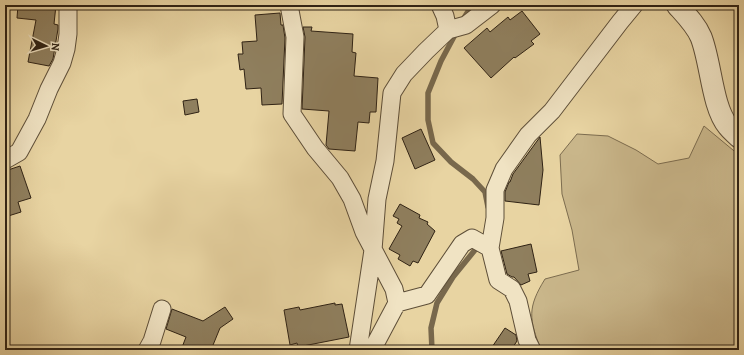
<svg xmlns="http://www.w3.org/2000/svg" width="744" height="355" font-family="Alegreya,serif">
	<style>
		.green { fill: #c9b68a; stroke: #7c6c4f }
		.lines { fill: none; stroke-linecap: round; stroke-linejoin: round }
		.stream { stroke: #78684c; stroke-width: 5.5 }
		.building { fill: #8f7f5e; stroke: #2f2214 }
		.minor-casing { stroke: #5d4e38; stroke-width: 19 }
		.tertiary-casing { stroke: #5d4e38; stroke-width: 23 }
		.minor { stroke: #f0e3c3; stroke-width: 17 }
		.tertiary { stroke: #f0e3c3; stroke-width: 21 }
	</style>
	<rect width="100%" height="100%" fill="#e8d4a2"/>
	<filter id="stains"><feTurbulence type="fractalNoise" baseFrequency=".005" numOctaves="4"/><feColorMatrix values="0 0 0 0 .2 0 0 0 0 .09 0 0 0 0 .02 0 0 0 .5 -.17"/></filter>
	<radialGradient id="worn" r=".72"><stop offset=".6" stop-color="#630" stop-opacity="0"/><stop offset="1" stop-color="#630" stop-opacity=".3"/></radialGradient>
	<path class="green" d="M704 126 739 155V350H541C529 319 527 308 545 279L579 270 572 230 562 194 560 155 577 134 608 136 636 150 658 164 689 158Z"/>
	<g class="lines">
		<path class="stream" d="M464 18 472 5
			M457 31 441 61 428 93V120L433 143 451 162 473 179 485 192 488 207
			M432 350 431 328 437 303 453 277 479 245"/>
	</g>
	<path class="building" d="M18 5H56L54 24 58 25V29L53 59 49 66 28 62 36 20 17 18Z
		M522 11 540 34 531 41 534 44 515 58 514 57 491 78 464 48 487 28 490 32 508 17 510 20Z
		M280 13 281 25H283L285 38 282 104 262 105 261 88 246 89 244 69 240 70 238 54H243L242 42 257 41 255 15Z
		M303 27H312L311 31 353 34 352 52 356 53 354 76 378 78 376 112H370L369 123 358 122 355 151 329 149 326 145 329 111 302 109 305 37Z
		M197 99 199 112 185 115 183 101Z
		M421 129 435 160 415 169 402 138Z
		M540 137 543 170 539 205 505 201V192L509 182H510L513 174Z
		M20 166 31 198 18 202 21 212 5 217V171Z
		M400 204 420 215 419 218 428 222 427 224 435 231 418 263 413 261 410 266 398 259 400 255 389 249 402 226 397 223 399 219 393 216Z
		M531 244 537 272 528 274 530 281 521 285 514 277H512L507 274 501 251Z
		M335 303V305L342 304 349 337 298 347 297 343 290 345 284 310 299 307 300 310Z
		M225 307 233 319 220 328 211 350H181L186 337 166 329 172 309 203 321Z
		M505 328 516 335 517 341 511 350H490Z"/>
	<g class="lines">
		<g class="minor-casing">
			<path id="minor" d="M289 5 295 37 292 114 315 148 340 178 352 199 364 232 394 289 397 303
				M440 5 445 16 448 30
				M5 160 19 152 37 119 49 89 62 63 66 49 68 34V5
				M147 350 152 341 162 309
				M358 350 373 250 377 199 385 161 392 93 404 74 426 51 448 30 466 25 492 5
				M372 350 397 303 427 295 462 244 472 238 490 248
				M532 350 527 340 518 301 512 289 498 280 490 248 495 218V190L504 169 528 135 552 111 620 22 634 5"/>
		</g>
		<g class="tertiary-casing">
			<path id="tertiary" d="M677 5C686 15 696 25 701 37 711 62 712 107 728 126 731 130 735 133 739 137"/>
		</g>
		<use href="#minor" class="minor"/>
		<use href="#tertiary" class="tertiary"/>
	</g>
	<rect width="744" height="355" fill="none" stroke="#e8d4a2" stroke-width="20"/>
	<rect x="6" y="6" width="732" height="343" fill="none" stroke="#2f2214" stroke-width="2"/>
	<rect x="10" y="10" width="724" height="335" fill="none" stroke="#2f2214"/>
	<g transform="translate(46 46) rotate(95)" stroke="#f0e3c3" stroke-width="3" paint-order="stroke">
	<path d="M0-3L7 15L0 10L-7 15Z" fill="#2f2214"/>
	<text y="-6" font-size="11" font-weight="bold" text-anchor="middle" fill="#2f2214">N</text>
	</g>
	<rect width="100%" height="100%" filter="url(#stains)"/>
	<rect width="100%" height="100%" fill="url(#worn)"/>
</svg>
